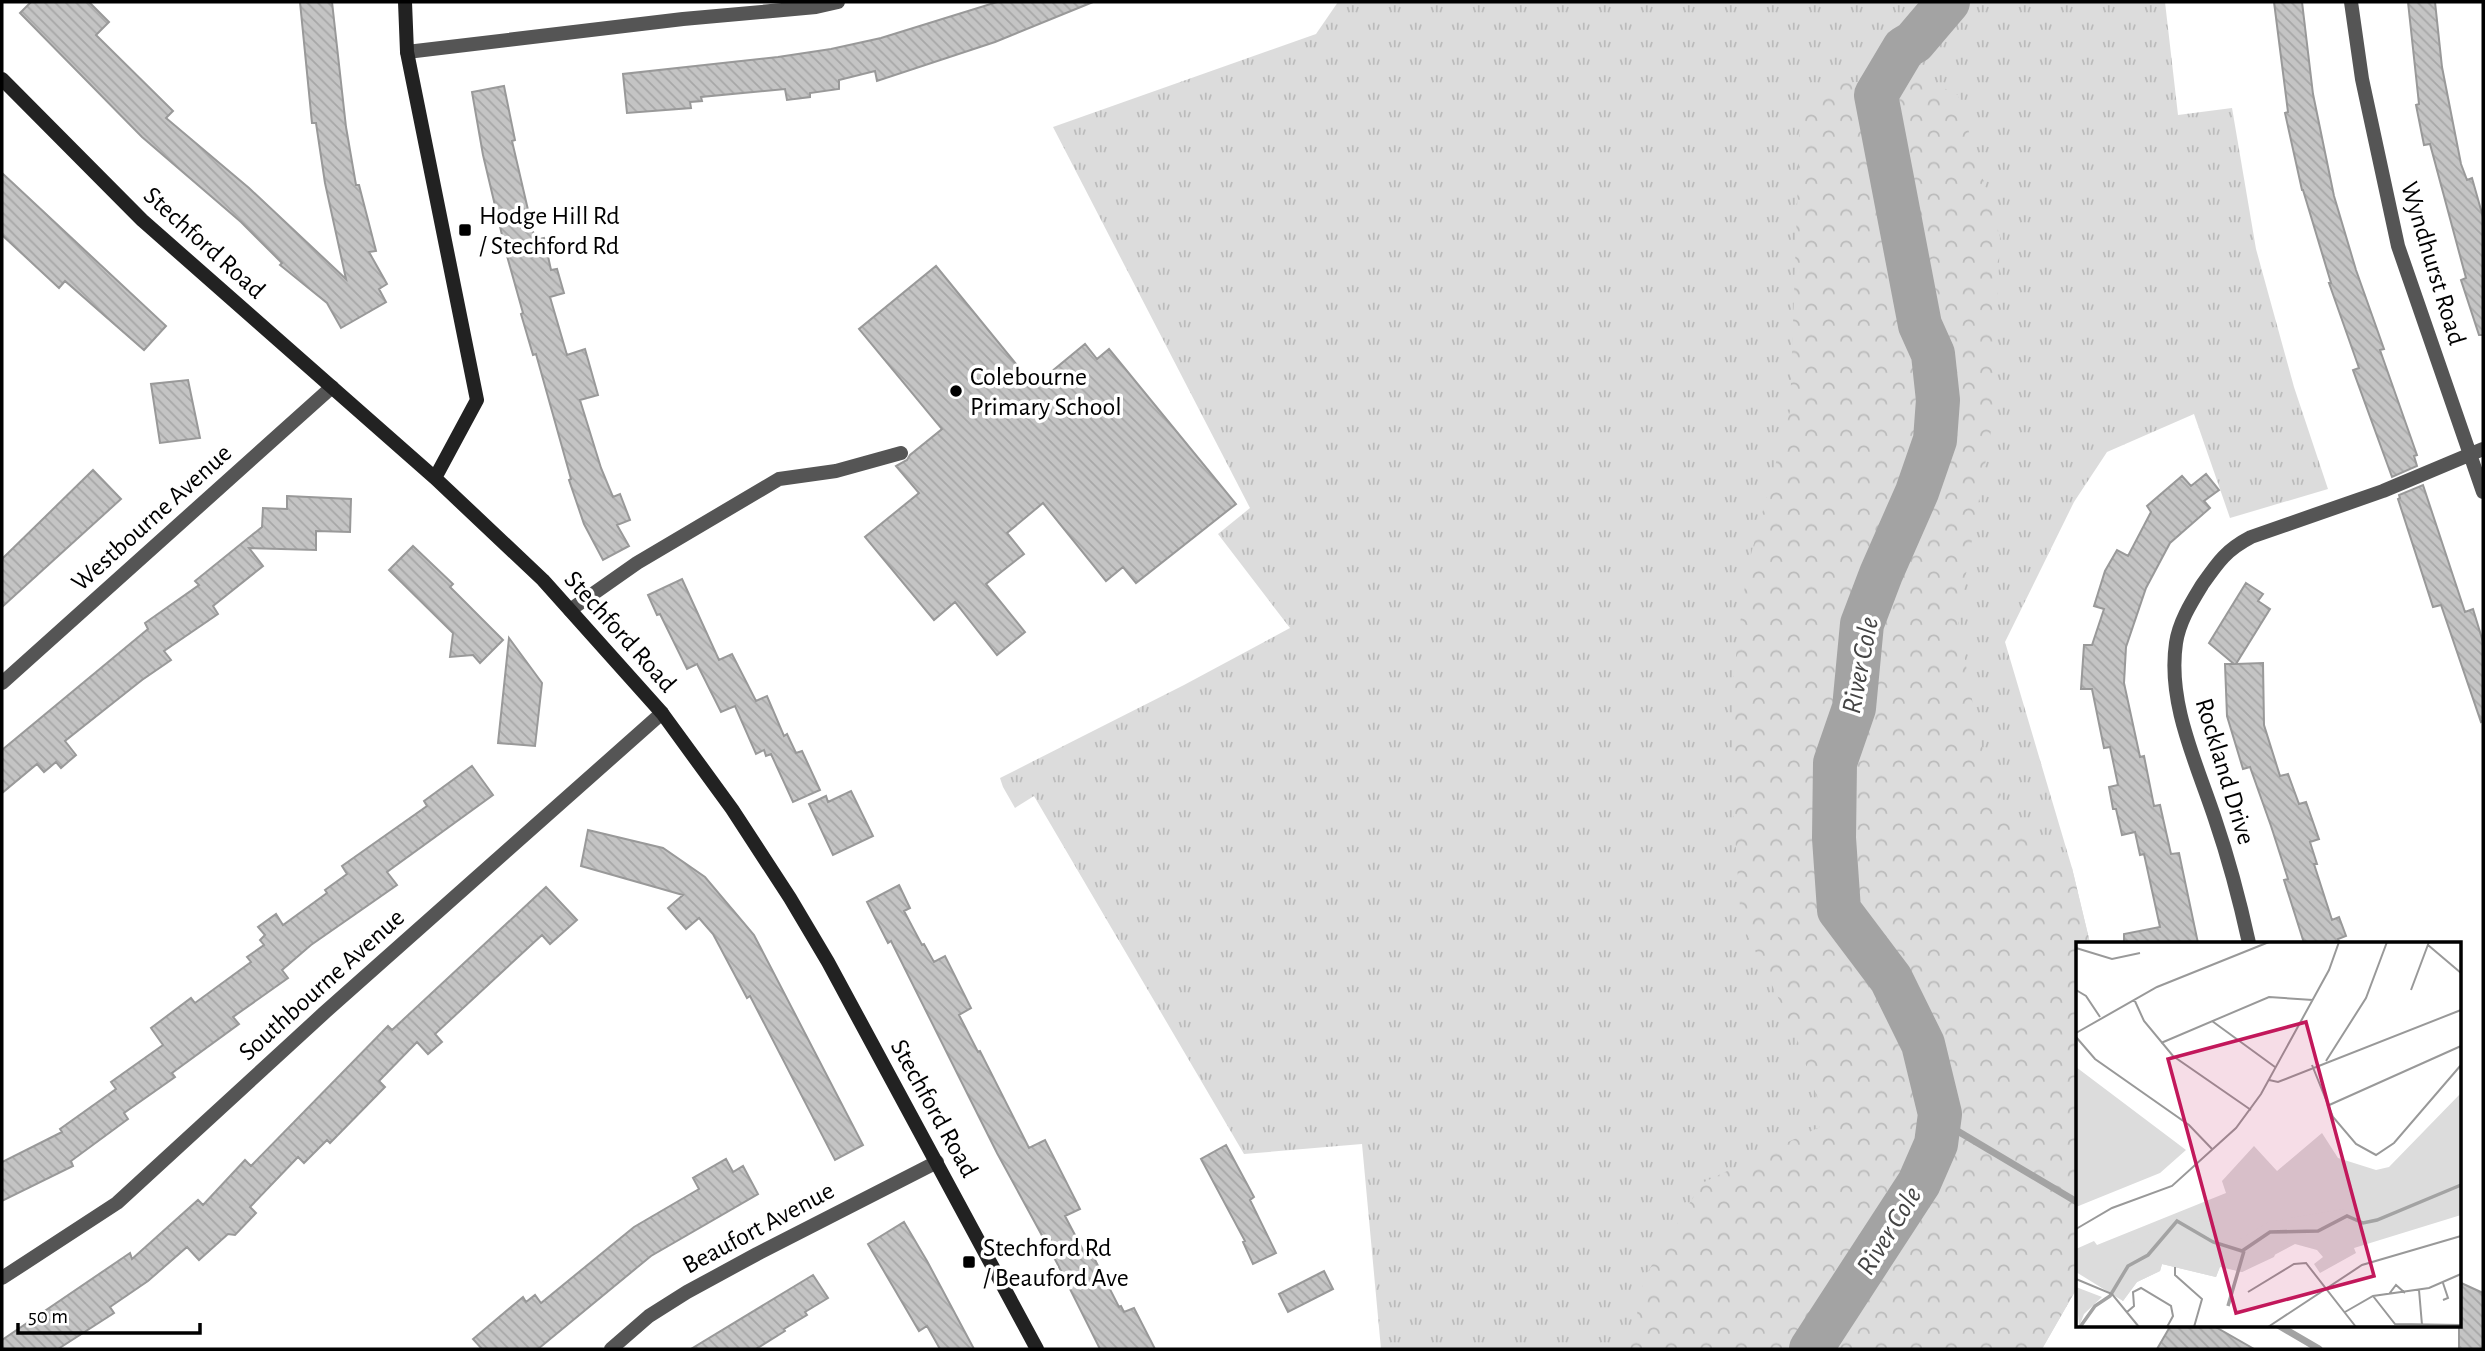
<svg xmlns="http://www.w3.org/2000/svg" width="2485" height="1351" font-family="'Alegreya Sans',sans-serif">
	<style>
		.grass { fill: url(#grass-tufts) }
		.forest { fill: url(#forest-crowns) }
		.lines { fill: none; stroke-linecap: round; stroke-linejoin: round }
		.stream { stroke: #a3a3a3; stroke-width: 7 }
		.river { stroke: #a3a3a3; stroke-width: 44 }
		.building { fill: url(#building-back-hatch); stroke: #999; stroke-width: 2 }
		.street { stroke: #555; stroke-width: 14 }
		.secondary { stroke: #222; stroke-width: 14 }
		.poi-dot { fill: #000; stroke: #fff; stroke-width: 2.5 }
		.labels { text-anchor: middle; stroke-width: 7; stroke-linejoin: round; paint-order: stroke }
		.poi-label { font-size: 26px; fill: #000; stroke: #fff; text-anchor: start }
		.street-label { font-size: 26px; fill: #000; stroke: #fff }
		.water-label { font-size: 28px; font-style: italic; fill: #444; stroke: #fff }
		.inset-river { fill: none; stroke: #a3a3a3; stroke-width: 3.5 }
		.inset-road { fill: none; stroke: #999; stroke-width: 2 }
		.view { fill: #c2185b; fill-opacity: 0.15; stroke: #c2185b; stroke-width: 3.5 }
		.inset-edge { fill: none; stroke: #000; stroke-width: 3.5 }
	</style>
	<defs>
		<pattern id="grass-tufts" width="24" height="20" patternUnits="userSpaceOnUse" patternTransform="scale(1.75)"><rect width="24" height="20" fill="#dcdcdc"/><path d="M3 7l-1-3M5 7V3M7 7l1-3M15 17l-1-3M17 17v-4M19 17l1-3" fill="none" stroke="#bbb"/></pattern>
		<pattern id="forest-crowns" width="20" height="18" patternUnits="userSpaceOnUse" patternTransform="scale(1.75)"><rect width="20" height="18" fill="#dcdcdc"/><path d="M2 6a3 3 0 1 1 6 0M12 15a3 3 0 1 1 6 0" fill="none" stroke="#bbb"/></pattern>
		<pattern id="building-back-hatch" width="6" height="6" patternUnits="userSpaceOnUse" patternTransform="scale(1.75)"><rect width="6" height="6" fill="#c4c4c4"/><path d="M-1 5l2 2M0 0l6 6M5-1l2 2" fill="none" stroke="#a7a7a7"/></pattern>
	</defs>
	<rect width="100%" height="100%" fill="#fff"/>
	<path class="grass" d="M1338 2H2165L2178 115 2232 108 2256 249 2294 387 2328 489 2230 518 2194 414 2107 452 2074 502 2005 642 2072 868 2090 943H2077V1288L2042 1349H1381L1362 1144 1244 1154 1034 796 1015 808 1003 787 1000 778 1184 685 1290 628 1218 534 1250 508 1053 127 1316 34Z"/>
	<path class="forest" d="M1923 78 1958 95 2000 237 1993 419 1958 620 1979 739 2011 821 2072 868 2090 943H2077V1288L2042 1349H1630L1644 1278 1702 1183 1826 1124 1794 1030 1741 922 1733 807 1732 687 1747 569 1790 411 1800 121 1826 84Z"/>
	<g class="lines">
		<path class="stream" d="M1939 1120 2077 1202
			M2278 1325 2319 1349"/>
		<path class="river" d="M1811 1349 1919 1183 1936 1144 1940 1114 1923 1044 1891 979 1839 910 1834 838 1835 763 1854 708 1862 624 1881 574 1917 492 1935 440 1938 400 1933 354 1920 325 1876 95 1904 48 1914 42 1948 2"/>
	</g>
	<path class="building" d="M31 2H89L109 22 96 35 173 111 166 118 249 188 346 279 325 183 316 123H312L300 2H332L346 127 356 185H359L376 251 369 252 387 284 379 289 386 302 341 328 327 303 280 265 282 263 241 222 142 137 20 13Z
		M997 2H1093L995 42 877 81 875 71 839 80V89L810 93V97L787 100 785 89 701 97 702 101 690 102 691 108 627 113 623 74 778 57 831 49 881 38Z
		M2274 2H2302L2313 94 2334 196 2356 270 2384 349 2380 350 2417 455 2414 456 2417 466 2392 477 2353 370 2359 368 2329 283H2331L2303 190H2302L2285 113 2288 112Z
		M2408 2H2435L2442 67 2461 164 2467 180 2472 178 2483 217V335H2479L2461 280 2466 278 2430 144 2424 145 2416 105 2419 104Z
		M504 86 515 140 512 141 535 240 544 238 551 270 557 269 564 293 550 297 567 355 585 349 598 395 580 400 601 468 613 497 620 494 630 520 617 525 629 546 603 560 584 524 569 480 571 479 536 354 533 355 521 314 523 313 507 256 483 155 472 92Z
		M2 173 166 326 144 350 65 281 59 288 2 235Z
		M936 266 1034 386 1085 344 1097 359 1109 349 1236 504 1136 583 1123 567 1106 581 1043 503 1007 533 1024 554 986 584 1025 632 997 655 955 602 934 620 865 537 919 493 896 466 907 460 910 455 942 429 859 329Z
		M188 380 200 438 160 443 151 384Z
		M93 470 121 499 2 607V559Z
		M2206 474 2219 490 2204 501 2210 508 2170 543 2146 588 2126 647 2124 683 2140 757 2144 756 2154 806 2160 805 2171 854 2179 853 2198 943H2124V934L2160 927 2144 854 2140 855 2135 832 2122 835 2116 809H2113L2109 787 2118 785 2110 747 2104 748 2092 689H2081L2084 645H2092L2104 609 2094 606 2105 571 2117 550 2128 556 2151 512 2147 506 2182 476 2191 486Z
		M2423 485 2465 612 2473 609 2483 642V721L2481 722 2441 605 2433 607 2398 499 2400 498 2399 495Z
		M287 496 351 499 350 532 316 531V550L249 548 263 566 213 606 218 614 164 651 171 660 142 680 65 741 76 755 61 768 56 762 44 772 37 764 2 793V750L148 629 145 623 199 585 195 581 262 527 263 508 287 509Z
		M413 546 453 584 450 587 503 640 480 663 473 655 450 657 453 633 389 570Z
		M682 579 719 660 732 654 756 701 767 696 784 736 787 734 796 753 802 751 820 790 793 802 771 754 766 756 764 750 756 754 735 706 721 712 697 664 687 669 660 614 657 615 648 595Z
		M2246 583 2263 594 2258 601 2270 609 2236 664 2263 663 2264 725 2280 776 2288 774 2299 804 2306 802 2319 839 2310 842 2317 864H2314L2332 920 2339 917 2346 936 2338 939 2340 943H2304L2284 880 2288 879 2271 826 2250 767 2243 769 2227 716 2225 664H2234L2209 643Z
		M509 638 542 683 535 746 498 743Z
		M472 766 493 795 387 872 397 885 311 945 282 970 288 978 233 1017 239 1024 172 1073 175 1077 124 1113 128 1119 71 1161 73 1166 2 1201V1162L62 1132 60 1129 116 1089 111 1082 163 1045 151 1028 191 998 195 1003 251 962 247 957 264 945 260 940 265 935 258 927 276 914 283 925 327 893 325 890 347 874 342 866 427 806 424 801Z
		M851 791 873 836 833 855 809 804 826 796 828 802Z
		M588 830 663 848 705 877 754 935 863 1145 835 1160 750 996 747 998 713 934 699 918 686 929 668 908 683 895 581 866Z
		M899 885 910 908 904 911 922 945 924 944 934 962 945 956 971 1008 959 1015 978 1052 980 1051 1029 1148 1045 1140 1080 1209 1065 1216 1085 1254 1091 1252 1119 1307 1121 1306 1124 1312 1134 1308 1155 1349H1100L1057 1263 997 1153 891 941 888 943 867 902Z
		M546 887 577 920 550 944 542 935 435 1034 442 1042 428 1054 417 1042 379 1081 385 1087 330 1143 327 1140 304 1163 298 1157 250 1207 256 1213 235 1235 228 1234 199 1260 187 1247 148 1281 110 1307 114 1313 58 1349H2V1340L130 1253 132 1259 198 1200 203 1205 245 1160 251 1166 388 1026 392 1030Z
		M1226 1145 1254 1197 1250 1200 1276 1253 1253 1264 1243 1242 1245 1241 1201 1159Z
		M726 1159 733 1172 743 1166 758 1194 651 1256 538 1349H482L473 1339 523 1297 526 1302 535 1295 541 1303 634 1227 699 1189 693 1178Z
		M904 1222 927 1261 974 1349H940L927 1326 919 1331 868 1244Z
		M1324 1271 1333 1289 1288 1312 1279 1294Z
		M813 1275 828 1298 805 1312 807 1315 784 1329 785 1331 756 1349H691Z
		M2459 1282 2483 1293V1349H2459Z
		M2171 1325H2212L2254 1349H2157Z"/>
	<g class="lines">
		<path class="street" d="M2351 2 2362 79 2398 246 2483 492
			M407 52 683 19 816 7 838 2
			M570 610 637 563 779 479 836 471 901 453
			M2 683 332 387
			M2249 943C2240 902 2229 860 2215 819 2197 764 2167 703 2176 643 2179 622 2191 603 2202 585 2218 562 2226 550 2251 537L2383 491 2483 449
			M2 1278 117 1203 324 1013 662 713
			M611 1349 649 1316 687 1292 757 1254 937 1162"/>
		<path class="secondary" d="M405 2 407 52 477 400 435 478
			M2 79 142 220 435 478 543 580 662 713 732 809 790 898 828 962 1037 1349"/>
	</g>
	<g class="poi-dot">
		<rect x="458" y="223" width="14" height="14" rx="3.5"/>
		<circle cx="956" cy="391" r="7"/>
		<rect x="962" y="1255" width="14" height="14" rx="3.5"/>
	</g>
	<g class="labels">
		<g class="poi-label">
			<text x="479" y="224">Hodge Hill Rd<tspan x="479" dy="30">/ Stechford Rd</tspan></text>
			<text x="970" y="385">Colebourne<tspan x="970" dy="30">Primary School</tspan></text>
			<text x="983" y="1256">Stechford Rd<tspan x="983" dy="30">/ Beauford Ave</tspan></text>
		</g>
		<g class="street-label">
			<text transform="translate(205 242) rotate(42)" y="9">Stechford Road</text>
			<text transform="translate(2434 263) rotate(73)" y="9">Wyndhurst Road</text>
			<text transform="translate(151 517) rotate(-42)" y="9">Westbourne Avenue</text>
			<text transform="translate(621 631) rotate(48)" y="9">Stechford Road</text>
			<text transform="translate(2226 771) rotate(73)" y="9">Rockland Drive</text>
			<text transform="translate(321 984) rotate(-42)" y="9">Southbourne Avenue</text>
			<text transform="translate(935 1108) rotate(61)" y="9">Stechford Road</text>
			<text transform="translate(758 1227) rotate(-28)" y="9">Beaufort Avenue</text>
		</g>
		<g class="water-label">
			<text transform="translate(1859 665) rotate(-79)" y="10">River Cole</text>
			<text transform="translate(1888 1230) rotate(-58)" y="10">River Cole</text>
		</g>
	</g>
	<g transform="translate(2076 942)">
		<rect width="385" height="385" fill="#fff"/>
		<path d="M0 125 110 208 84 231 0 265ZM385 151V273L278 306 280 311 244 331 238 322 247 315 241 308 219 302 166 330 144 325 140 335 86 322 84 329 61 340 47 359 0 330V307L18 299 21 303 150 251 146 239 178 204 201 229 246 191 262 216 300 228 313 225ZM0 345 26 355 8 372 3 385Z" fill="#dcdcdc"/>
		<path d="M267 267 274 283 260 291 220 297 201 308 198 315 166 330 144 324 140 335 86 322 84 329 61 340 47 359 31 345 41 327V308L102 275 121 274 136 284 156 286 165 297 195 279Z" fill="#dcdcdc"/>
		<path class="inset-river" d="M152 364 168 309M4 385 19 364 34 354 52 324 72 313 101 279 137 300 166 309 194 290 242 289 271 274 287 281 301 278 385 243"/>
		<path class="inset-road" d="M352 3 385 31M0 6 36 17 64 11M0 48 10 54 24 75M335 48 353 0M58 57 68 79 97 114 175 168M136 79 199 125M0 91 81 45 193 0M0 95 19 117 113 183 137 208M85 101 193 55 237 58M250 119 290 56 311 0M236 123 257 175 280 202 300 213 318 201 385 123M193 138 202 140 385 68M251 164 385 104M0 287 36 266 96 244 160 186 185 152 253 28 263 0M99 325V333L126 357 118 385M0 337 36 352 63 385M343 348 346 383M172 350 218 322 230 321 280 385M313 352 320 343 329 351M297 354 319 382 385 383M367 358 372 356 367 341M51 370 58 364 57 350 65 346 95 364 97 374 91 385M269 370 297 354 353 346 385 332M192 385 286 323 385 294"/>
		<path class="view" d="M230 80 298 334 160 371 92 117Z"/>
		<rect width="385" height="385" class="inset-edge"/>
	</g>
	<rect width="2485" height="1351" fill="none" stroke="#000000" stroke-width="7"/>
	<path d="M18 1323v10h182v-10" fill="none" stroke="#000000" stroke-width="3.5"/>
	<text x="28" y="1323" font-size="21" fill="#000000" stroke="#ffffff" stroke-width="5" paint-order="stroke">50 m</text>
</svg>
